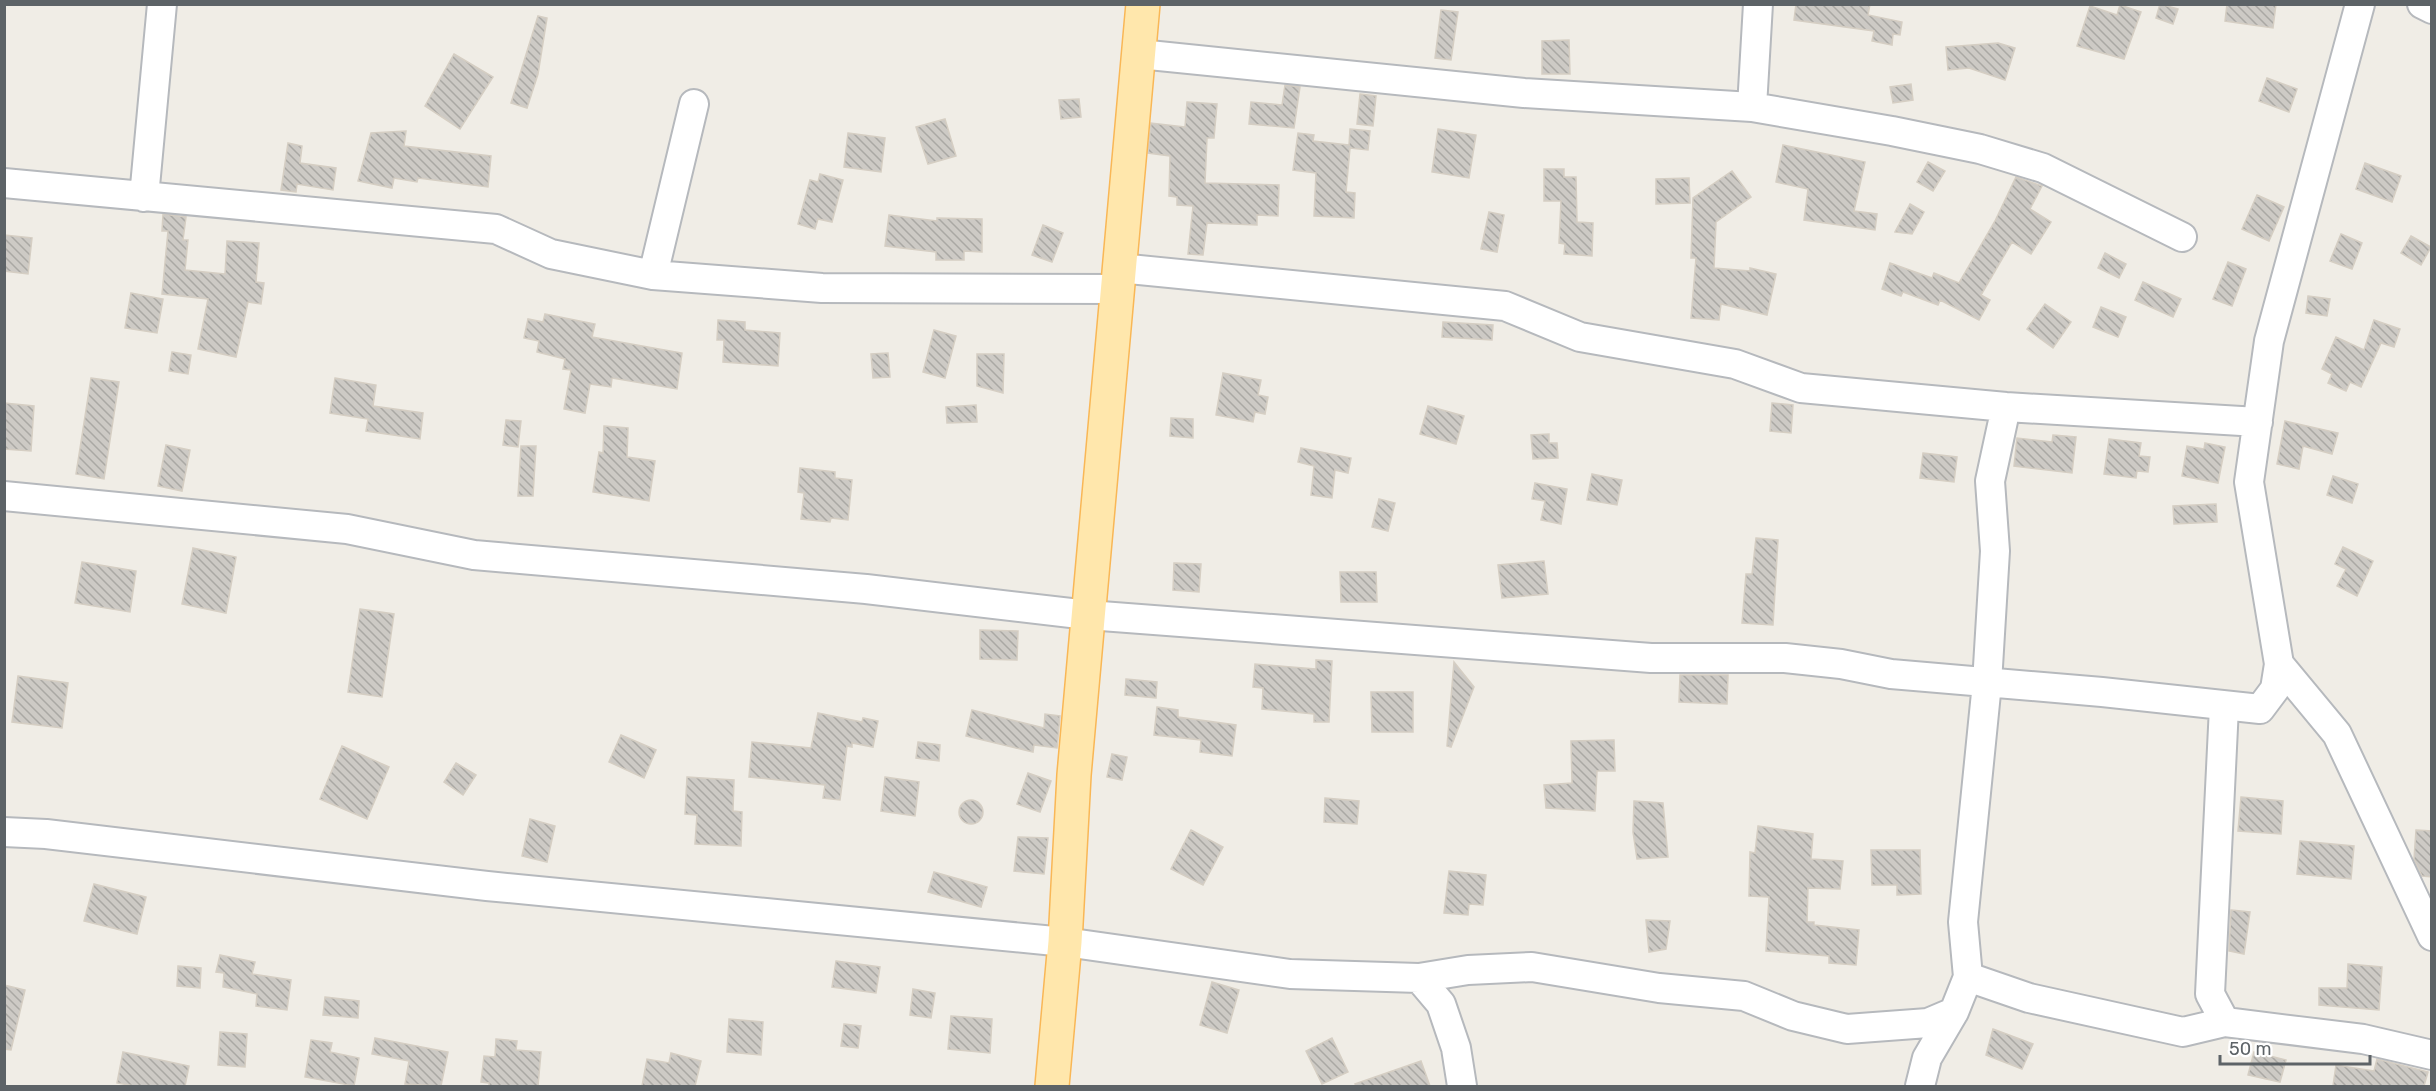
<svg xmlns="http://www.w3.org/2000/svg" width="2436" height="1091" font-family="Rubik,sans-serif">
	<style>
		.building { fill: url(#building-back-hatch); stroke: #d5cec3; stroke-width: 1.5 }
		.lines { fill: none; stroke-linecap: round; stroke-linejoin: round }
		.minor-casing { stroke: #b6b9bd; stroke-width: 32 }
		.major-casing { stroke: #f9b756; stroke-width: 36 }
		.minor { stroke: #fff; stroke-width: 28 }
		.major { stroke: #ffe7ac; stroke-width: 33 }
	</style>
	<defs>
		<pattern id="building-back-hatch" width="6" height="6" patternUnits="userSpaceOnUse" patternTransform="scale(1.5)"><rect width="6" height="6" fill="#cdcac5"/><path d="M-1 5l2 2M0 0l6 6M5-1l2 2" fill="none" stroke="#aaa8a4"/></pattern>
	</defs>
	<rect width="100%" height="100%" fill="#f0ede6"/>
	<path class="building" d="M1796 4H1870L1868 15 1902 22 1900 35 1893 34 1892 45 1872 41 1874 31 1794 20Z
		M2160 4 2178 9 2173 24 2156 18Z
		M2227 4H2276L2273 28 2225 21Z
		M2120 5 2141 12 2124 59 2077 46 2090 6 2117 15Z
		M1441 10 1458 12 1451 60 1435 58Z
		M538 16 547 18 538 74 527 108 511 103Z
		M1569 40 1570 74H1542V41Z
		M1998 43 2015 48 2005 80 1969 68 1948 70 1946 47Z
		M454 54 493 77 460 129 425 106Z
		M2267 78 2297 89 2289 112 2259 101Z
		M1911 84 1913 100 1893 103 1890 87Z
		M1285 85 1300 87 1294 128 1249 124 1251 102 1282 105Z
		M1360 94 1376 96 1373 126 1357 124Z
		M1079 99 1081 117 1061 119 1059 100Z
		M1187 102 1217 104 1214 138H1207L1205 183 1279 185 1278 216 1257 215V225L1207 223 1203 255 1188 254 1193 206 1177 205V197L1169 196 1170 156 1148 153 1151 123 1185 127Z
		M945 119 956 156 928 164 916 127Z
		M1350 129 1370 131 1368 150 1350 148 1346 192 1355 193 1354 218 1314 216 1316 173 1293 170 1298 133 1314 135 1313 141 1349 145Z
		M1438 129 1476 135 1469 178 1432 172Z
		M406 131 404 146 491 156 488 187 418 178 417 182 394 178 392 188 358 181 371 133Z
		M848 133 885 138 881 172 844 167Z
		M288 143 302 146 300 163 336 168 333 190 297 184 296 192 281 190Z
		M1783 145 1865 162 1854 211 1877 214 1875 230 1804 220 1808 189 1776 182Z
		M1928 162 1945 171 1933 191 1917 182Z
		M2365 163 2401 176 2392 202 2356 189Z
		M1544 169H1564V177H1576L1577 222 1593 223 1592 256 1564 254 1565 244 1559 243 1561 201H1544Z
		M1732 171 1751 197 1716 222 1714 268 1750 271V268L1776 274 1767 315 1721 304 1719 320 1691 318 1696 258H1691L1693 198Z
		M820 174 843 180 832 222 818 219 815 229 798 224 810 180 818 182Z
		M2016 177 2042 186 2030 209 2051 222 2031 254 2012 242 1981 295 1990 300 1979 320 1940 300 1938 305 1903 292 1901 296 1882 289 1890 263 1932 278 1934 273 1959 283 1995 221Z
		M1689 178 1690 203 1656 204V179Z
		M2257 195 2284 207 2269 241 2242 229Z
		M1910 204 1924 212 1912 234 1895 232Z
		M1489 212 1504 215 1497 252 1481 249Z
		M163 214 186 217 183 240H188L185 270 225 274 227 241 259 243 256 282 264 283 261 304 248 302 236 357 198 349 208 299 162 294 168 231H162Z
		M889 215 937 221V218L982 219V252L964 251V260H936V252L885 246Z
		M1043 225 1063 233 1052 262 1032 255Z
		M2341 234 2362 243 2352 269 2330 261Z
		M4 235 32 238 28 274 4 271Z
		M2411 236 2431 247 2421 265 2401 253Z
		M2105 253 2126 264 2119 278 2098 268Z
		M2228 262 2246 269 2232 306 2213 299Z
		M2143 282 2181 299 2173 317 2135 300Z
		M131 293 163 299 157 333 125 328Z
		M2308 296 2330 299 2327 316 2306 313Z
		M2045 304 2071 322 2053 348 2027 329Z
		M2101 307 2126 317 2118 337 2093 327Z
		M545 314 595 324 592 337 682 353 677 389 612 378 611 387 590 384 585 413 564 409 571 370 563 369 565 359 537 352 539 341 524 338 528 319 543 322Z
		M718 320 745 322V330L780 333 778 366 723 362 724 340H717Z
		M2374 320 2400 329 2394 347 2381 343 2361 387 2350 382 2346 391 2328 383 2332 374 2322 369 2336 337 2364 350Z
		M1443 322 1493 325 1492 340 1442 337Z
		M934 330 956 336 945 378 923 372Z
		M172 352 191 355 188 374 169 371Z
		M888 353 890 377 873 378 871 354Z
		M977 354H1004L1003 393 977 386Z
		M1223 373 1261 380 1258 395 1268 397 1265 414 1255 412 1253 422 1216 415Z
		M91 378 119 382 104 479 76 474Z
		M335 378 376 385 373 406 423 413 420 439 366 431 368 419 330 413Z
		M4 403 34 406 31 451 4 449Z
		M1772 403 1793 405 1791 433 1770 431Z
		M976 405 977 422 947 423 946 407Z
		M1428 406 1464 416 1456 444 1420 434Z
		M1171 418 1193 419V438L1170 436Z
		M506 420 521 421 518 447 503 445Z
		M2285 421 2338 433 2332 454 2303 446 2299 469 2277 464Z
		M604 426 628 428 627 457 655 461 649 501 593 492 599 452 603 453Z
		M1549 434V443H1557L1558 458 1533 459 1531 435Z
		M2053 435 2076 437 2072 473 2014 466 2017 438 2052 442Z
		M2109 439 2141 443 2139 456 2150 457 2148 472 2137 471 2136 478 2104 474Z
		M2205 443 2225 447 2218 483 2182 476 2187 446 2204 449Z
		M166 445 190 450 182 491 158 486Z
		M521 446H536L533 496H518Z
		M1301 448 1351 458 1348 473 1335 470 1332 498 1311 495 1314 466 1298 462Z
		M1923 453 1957 457 1954 482 1920 478Z
		M800 468 835 472V478L852 480 848 520 831 518 830 522 801 519 804 493 798 492Z
		M1592 474 1622 480 1617 505 1587 500Z
		M2333 476 2358 484 2352 503 2327 495Z
		M1535 483 1567 489 1561 524 1541 520 1545 501 1532 499Z
		M1379 499 1395 503 1388 531 1372 527Z
		M2216 504 2217 522 2174 524 2173 506Z
		M1756 538 1778 540 1773 625 1742 623 1746 574H1752Z
		M2343 547 2373 561 2357 596 2337 586 2346 569 2335 564Z
		M193 548 236 557 226 613 182 604Z
		M1544 561 1548 594 1502 598 1498 565Z
		M82 562 136 571 130 612 75 603Z
		M1174 563 1201 564 1199 592 1173 590Z
		M1340 572H1376L1377 602H1341Z
		M360 609 394 614 382 697 348 692Z
		M980 630 1018 631 1017 660 980 659Z
		M1316 660 1332 661 1329 722H1314V714L1262 709 1263 688 1253 687 1255 664 1316 669Z
		M1454 662 1474 687 1451 747 1447 746Z
		M1680 675H1728L1727 704 1679 702Z
		M18 676 68 683 62 728 12 722Z
		M1126 679 1157 682 1156 698 1125 695Z
		M1371 692H1413V732H1372Z
		M1157 707 1178 710V717L1236 725 1232 756 1200 752 1201 740 1154 735Z
		M972 710 1044 728 1045 714 1060 716 1057 748 1034 745 1033 752 966 736Z
		M818 713 862 722 863 718 878 721 873 747 852 743V747L847 746 840 800 823 798 825 785 749 777 752 742 811 748Z
		M621 735 656 750 644 778 609 762Z
		M1614 740 1615 771H1597L1595 811 1546 808 1544 785 1572 783 1571 741Z
		M918 742 940 745 939 761 916 758Z
		M342 746 389 767 367 819 320 799Z
		M1112 754 1127 757 1122 780 1107 777Z
		M456 763 476 775 463 795 444 782Z
		M1028 773 1051 781 1040 812 1017 804Z
		M687 777 734 780 733 811 742 812 741 846 695 844 697 815 685 814Z
		M885 777 919 782 915 816 881 811Z
		M2241 797 2283 801 2281 834 2238 831Z
		M1325 798 1359 801 1357 824 1324 822Z
		M959 812a12 12 0 1 1 24 0a12 12 0 1 1-24 0Z
		M1634 801 1663 803 1668 857 1637 859 1633 832Z
		M530 819 555 826 547 862 522 856Z
		M1758 826 1813 834 1811 859 1843 861 1840 889 1808 888 1807 922H1814V925L1859 930 1856 965 1829 963V956L1766 951 1769 897 1749 896 1750 852 1755 853Z
		M1191 830 1223 847 1203 885 1171 869Z
		M2416 830 2432 831V877L2422 876 2414 859Z
		M1018 837 1048 838 1044 874 1014 871Z
		M2300 841 2354 846 2351 879 2297 874Z
		M1871 850H1920L1921 894 1897 895V885H1872Z
		M1449 871 1486 875 1483 905 1469 904 1468 915 1444 913Z
		M934 872 987 887 981 907 928 892Z
		M94 884 146 897 137 934 84 921Z
		M2231 910 2250 912 2244 954 2229 951Z
		M1646 920 1670 921 1666 949 1649 952Z
		M220 955 255 962 252 974 291 980 287 1010 256 1006 257 994 223 987 224 973 216 972Z
		M836 961 880 967 876 993 832 987Z
		M2348 964 2382 967 2379 1010 2319 1005V988H2347Z
		M178 966 201 968 200 988 177 986Z
		M1212 982 1239 990 1227 1033 1200 1025Z
		M4 985 25 990 11 1050 4 1049Z
		M913 989 935 993 931 1018 910 1015Z
		M325 997 359 1001 358 1018 323 1015Z
		M951 1016 992 1019 990 1053 948 1049Z
		M729 1019 763 1022 761 1055 727 1052Z
		M844 1024 861 1026 858 1048 841 1046Z
		M1993 1029 2033 1044 2022 1069 1986 1055Z
		M220 1032 247 1034 245 1067 218 1065Z
		M375 1038 448 1052 441 1086 405 1084 409 1061 372 1054Z
		M1332 1038 1348 1072 1322 1084 1306 1051Z
		M496 1039 517 1041 516 1050 541 1052 538 1086H489V1083L481 1082 484 1056 495 1057Z
		M311 1040 332 1043 330 1052 359 1058 354 1086 305 1077Z
		M123 1052 189 1066 185 1086H134L117 1083Z
		M2254 1052 2286 1060 2280 1082 2248 1075Z
		M671 1053 701 1061 695 1086H642L647 1059 669 1063Z
		M2377 1059 2428 1072 2424 1086H2333L2336 1065 2374 1071Z
		M1421 1061 1430 1086H1356L1355 1084Z"/>
	<g class="lines">
		<g class="minor-casing">
			<path id="minor" d="M2422 4 2432 9
				M1139 54 1524 93 1752 107 1892 131 1980 149 2043 168 2182 237
				M1752 107 1758 4
				M4 183 496 229 551 254 653 275 822 288 1117 289
				M144 197 162 4
				M1119 268 1505 306 1580 337 1735 364 1801 388 2006 407 2258 422
				M653 275 694 104
				M4 496 347 529 474 555 866 589 1088 615 1651 658H1785L1841 664 1891 674 2102 692 2260 709 2275 689 2279 664 2249 482 2269 341 2360 4
				M2279 664 2337 734 2432 936
				M2224 707 2210 994 2225 1022 2363 1039 2432 1055
				M4 832 46 834 487 886 1065 942 1290 974 1419 978 1468 970 1532 967 1659 988 1744 996 1793 1016 1847 1029 1928 1023 1954 1012 1968 977 1963 922 1987 683 1995 551 1990 481 2006 407
				M1968 977 2029 998 2183 1032 2225 1022
				M1419 978 1441 1004 1456 1048 1462 1086
				M1920 1086 1927 1058 1954 1012"/>
		</g>
		<g class="major-casing">
			<path id="major" d="M1052 1086 1065 942 1074 775 1143 4"/>
		</g>
		<use href="#minor" class="minor"/>
		<use href="#major" class="major"/>
	</g>
	<rect width="2436" height="1091" fill="none" stroke="#5d6367" stroke-width="12"/>
	<path d="M2220 1055v9h150v-9" fill="none" stroke="#5d6367" stroke-width="3"/>
	<text x="2229" y="1055" font-size="18" fill="#5d6367" stroke="#ffffff" stroke-width="4.5" paint-order="stroke">50 m</text>
</svg>
